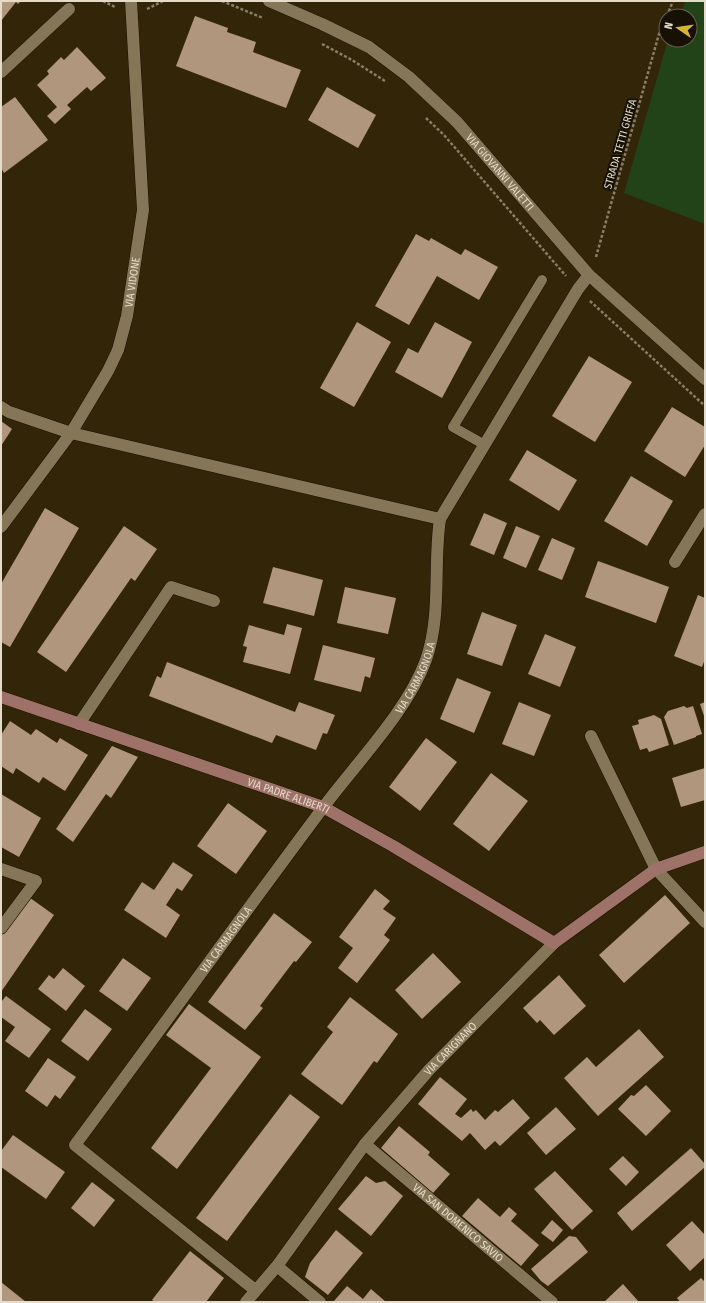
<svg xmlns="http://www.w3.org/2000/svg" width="706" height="1303" font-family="'Fira Sans Condensed',sans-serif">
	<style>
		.green { fill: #224318 }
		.building { fill: #b0967c }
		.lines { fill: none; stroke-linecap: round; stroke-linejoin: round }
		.lane-casing { stroke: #190f00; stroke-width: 11 }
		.street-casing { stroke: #190f00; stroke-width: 13 }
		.secondary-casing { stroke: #190f00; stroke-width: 13 }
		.path { stroke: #8a7e67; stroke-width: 2.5; stroke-dasharray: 3 2; stroke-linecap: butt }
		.lane { stroke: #867658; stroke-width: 10 }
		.street { stroke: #867658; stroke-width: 12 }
		.secondary { stroke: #9e7268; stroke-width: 12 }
		.labels { text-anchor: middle; stroke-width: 4; stroke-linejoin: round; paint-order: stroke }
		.street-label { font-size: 11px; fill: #e4dbcb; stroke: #161005 }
	</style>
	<rect width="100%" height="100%" fill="#332608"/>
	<path class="green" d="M686 1H705V224L624 193 668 40H690V16H679Z"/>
	<path class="building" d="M1 1H21L18 4 16 2 1 21Z
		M195 16 228 28 227 32 256 42 253 52 301 70 286 108 176 66Z
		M77 47 106 78 91 91 87 87 67 105 71 109 55 124 47 116 57 107 37 85 49 74 47 71 61 57 64 60Z
		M327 87 376 115 358 148 308 120Z
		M15 97 48 140 4 173 1 168V107Z
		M416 234 429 241 431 238 461 255 465 249 498 267 479 300 437 276 409 325 375 306Z
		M357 322 391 342 354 407 320 388Z
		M435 322 472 342 442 398 395 372 408 348 418 353Z
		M589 356 632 382 595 442 552 416Z
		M672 407 705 427V445L685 477 644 451Z
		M1 421 12 429 1 446Z
		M527 450 577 480 559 511 509 480Z
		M631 476 673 501 647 546 604 521Z
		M45 508 79 528 10 647 1 642V584Z
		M484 513 507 523 494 555 470 545Z
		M124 526 157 549 135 581 131 578 66 672 37 652Z
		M516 526 540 536 526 568 503 558Z
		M552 538 575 548 562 580 538 570Z
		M598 561 669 587 656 623 585 597Z
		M273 567 323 580 314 616 263 603Z
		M345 587 396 598 388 634 337 623Z
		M698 595 705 598V659L702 667 674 656Z
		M482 612 517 625 502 666 467 654Z
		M287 624 302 628 290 674 243 662 247 647 243 646 249 625 284 635Z
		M545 634 576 647 560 687 528 674Z
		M323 645 375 658 370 678 365 676 361 692 314 680Z
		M167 662 295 712 299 702 335 715 327 734 323 733 316 750 276 735 272 743 149 696 157 676 161 678Z
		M457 678 491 692 474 733 440 719Z
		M519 702 551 715 534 756 502 744Z
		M705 702V719L700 704Z
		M684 706 687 708 693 706 702 734 696 736V737L674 745 664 717 668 711Z
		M654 715 661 719 669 745 649 752 647 748 640 750 632 726 639 724 638 720Z
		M10 721 31 735 36 729 57 743 60 738 88 755 65 791 43 777 39 783 16 768 13 774 1 766V735Z
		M426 738 457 762 420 811 389 787Z
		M112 746 138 757 111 798 106 794 73 842 56 829Z
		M705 768V800L681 807 672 778Z
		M491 773 528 801 489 851 453 824Z
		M1 794 41 818 19 857 1 847Z
		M228 803 267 831 236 874 197 846Z
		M173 862 193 875 182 891 177 888 166 905 180 915 166 938 124 910 142 882 154 890Z
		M375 889 390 901 383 909 396 918 384 935 390 940 357 983 338 968 353 948 339 937Z
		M26 895 54 915 1 992V932Z
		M665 895 690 923 624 983 599 955Z
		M274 913 312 942 296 962 294 961 260 1006 263 1008 245 1030 208 1002Z
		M433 953 461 982 422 1019 395 990Z
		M123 958 151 978 127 1011 99 991Z
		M63 968 85 986 66 1011 38 989 49 975 54 979Z
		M559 975 586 1006 554 1035 540 1020 537 1023 523 1008Z
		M6 996 51 1029 29 1058 5 1041 15 1027 1 1017V1002Z
		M350 997 398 1034 377 1063 374 1061 342 1105 301 1074 333 1032 327 1027Z
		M189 1004 261 1057 177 1169 151 1148 211 1068 166 1035Z
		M85 1009 112 1029 88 1061 61 1041Z
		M639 1029 664 1057 598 1116 564 1078 587 1057 596 1067Z
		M48 1058 76 1077 60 1099 55 1095 47 1107 25 1091Z
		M440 1077 467 1099 455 1114 461 1118 471 1109 473 1112 476 1110 485 1120 495 1110 498 1112 513 1099 530 1118 500 1146 495 1141 485 1150 470 1133 462 1141 418 1104Z
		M646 1085 671 1111 646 1136 618 1109 631 1095 634 1096Z
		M290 1094 320 1117 227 1241 196 1218Z
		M556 1107 576 1129 546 1155 527 1133Z
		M399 1126 430 1152 428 1155 450 1174 433 1193 381 1148Z
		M13 1135 65 1172 46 1199 1 1167V1151Z
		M691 1148 705 1164V1167L632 1231 617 1213Z
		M623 1156 639 1172 626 1186 609 1169Z
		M555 1171 593 1211 572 1230 534 1189Z
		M366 1176 376 1183 385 1181 403 1196 371 1236 338 1209Z
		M92 1182 115 1200 94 1227 71 1208Z
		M478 1198 500 1217 509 1207 517 1214 511 1221 539 1245 521 1266 462 1216Z
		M552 1220 563 1230 553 1242 541 1233Z
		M692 1221 705 1235V1257L690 1271 666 1245Z
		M336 1230 363 1253 328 1295 305 1277 310 1263Z
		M569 1236 576 1237 588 1252 548 1286 541 1281 531 1269Z
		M190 1251 224 1278 206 1302H155L152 1300Z
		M701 1278 705 1282V1302H680L677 1298Z
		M1 1282 26 1302H1Z
		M623 1284 639 1302H604Z
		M347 1286 363 1299 371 1289 386 1302H336L334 1301Z"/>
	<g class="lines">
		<g class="lane-casing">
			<path id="lane" d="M485 445 453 427 542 280"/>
		</g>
		<g class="street-casing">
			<g id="street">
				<path id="s1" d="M269 1 322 24 369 47 409 77 457 122 589 275 705 379"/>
				<path d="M1 72 69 9"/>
				<path d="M1 407 9 412 71 433 440 519"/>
				<path id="s2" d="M1 527 71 433 108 371 118 350 127 316 143 210 131 1"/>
				<path d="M675 562 705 514"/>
				<path d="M79 724 171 587 214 601"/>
				<path d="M591 736 656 869 705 922"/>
				<path d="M1 869 36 881 1 928"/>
				<path id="s3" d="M365 1144 552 1302"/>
				<path d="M277 1266 320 1302"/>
				<path id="s4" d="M255 1290 75 1145C158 1033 239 920 322 809 356 763 407 712 426 660 442 614 433 566 440 519L578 289 589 275"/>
				<path id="s5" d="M246 1302 277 1266 365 1144 429 1070 554 943"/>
			</g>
		</g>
		<g class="secondary-casing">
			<g id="secondary">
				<path id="s6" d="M1 697 323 807 393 846 554 943 656 869 705 852"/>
			</g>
		</g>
		<path class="path" d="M103 1 115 7
			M222 1 263 18
			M147 9 163 1
			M667 16 673 1
			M322 44 352 60 385 81
			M426 118 444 135 566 276
			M596 257 659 34 666 18
			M590 301 705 406"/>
		<use href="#lane" class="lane"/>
		<use href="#street" class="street"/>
		<use href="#secondary" class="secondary"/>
	</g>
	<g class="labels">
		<g class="street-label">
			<text transform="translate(620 144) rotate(-74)" y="4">STRADA TETTI GRIFFA</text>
			<text dy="4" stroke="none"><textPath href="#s1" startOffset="292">VIA GIOVANNI VALETTI</textPath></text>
			<text dy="4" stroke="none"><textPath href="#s2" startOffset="282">VIA VIDONE</textPath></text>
			<text dy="4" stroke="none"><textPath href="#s4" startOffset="810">VIA CARMAGNOLA</textPath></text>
			<text dy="4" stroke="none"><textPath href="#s6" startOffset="304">VIA PADRE ALIBERTI</textPath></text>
			<text dy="4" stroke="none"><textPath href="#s4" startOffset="486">VIA CARMAGNOLA</textPath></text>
			<text dy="4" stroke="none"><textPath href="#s5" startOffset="326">VIA CARIGNANO</textPath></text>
			<text dy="4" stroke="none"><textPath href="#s3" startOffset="122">VIA SAN DOMENICO SAVIO</textPath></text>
		</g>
	</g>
	<rect width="706" height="1303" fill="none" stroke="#e4dbcb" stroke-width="4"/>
	<g transform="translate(678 28) rotate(283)"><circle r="19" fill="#161005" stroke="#686154"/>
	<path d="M0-3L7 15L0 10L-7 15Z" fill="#d5b534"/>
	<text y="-6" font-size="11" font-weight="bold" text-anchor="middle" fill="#e4dbcb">N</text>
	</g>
</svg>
